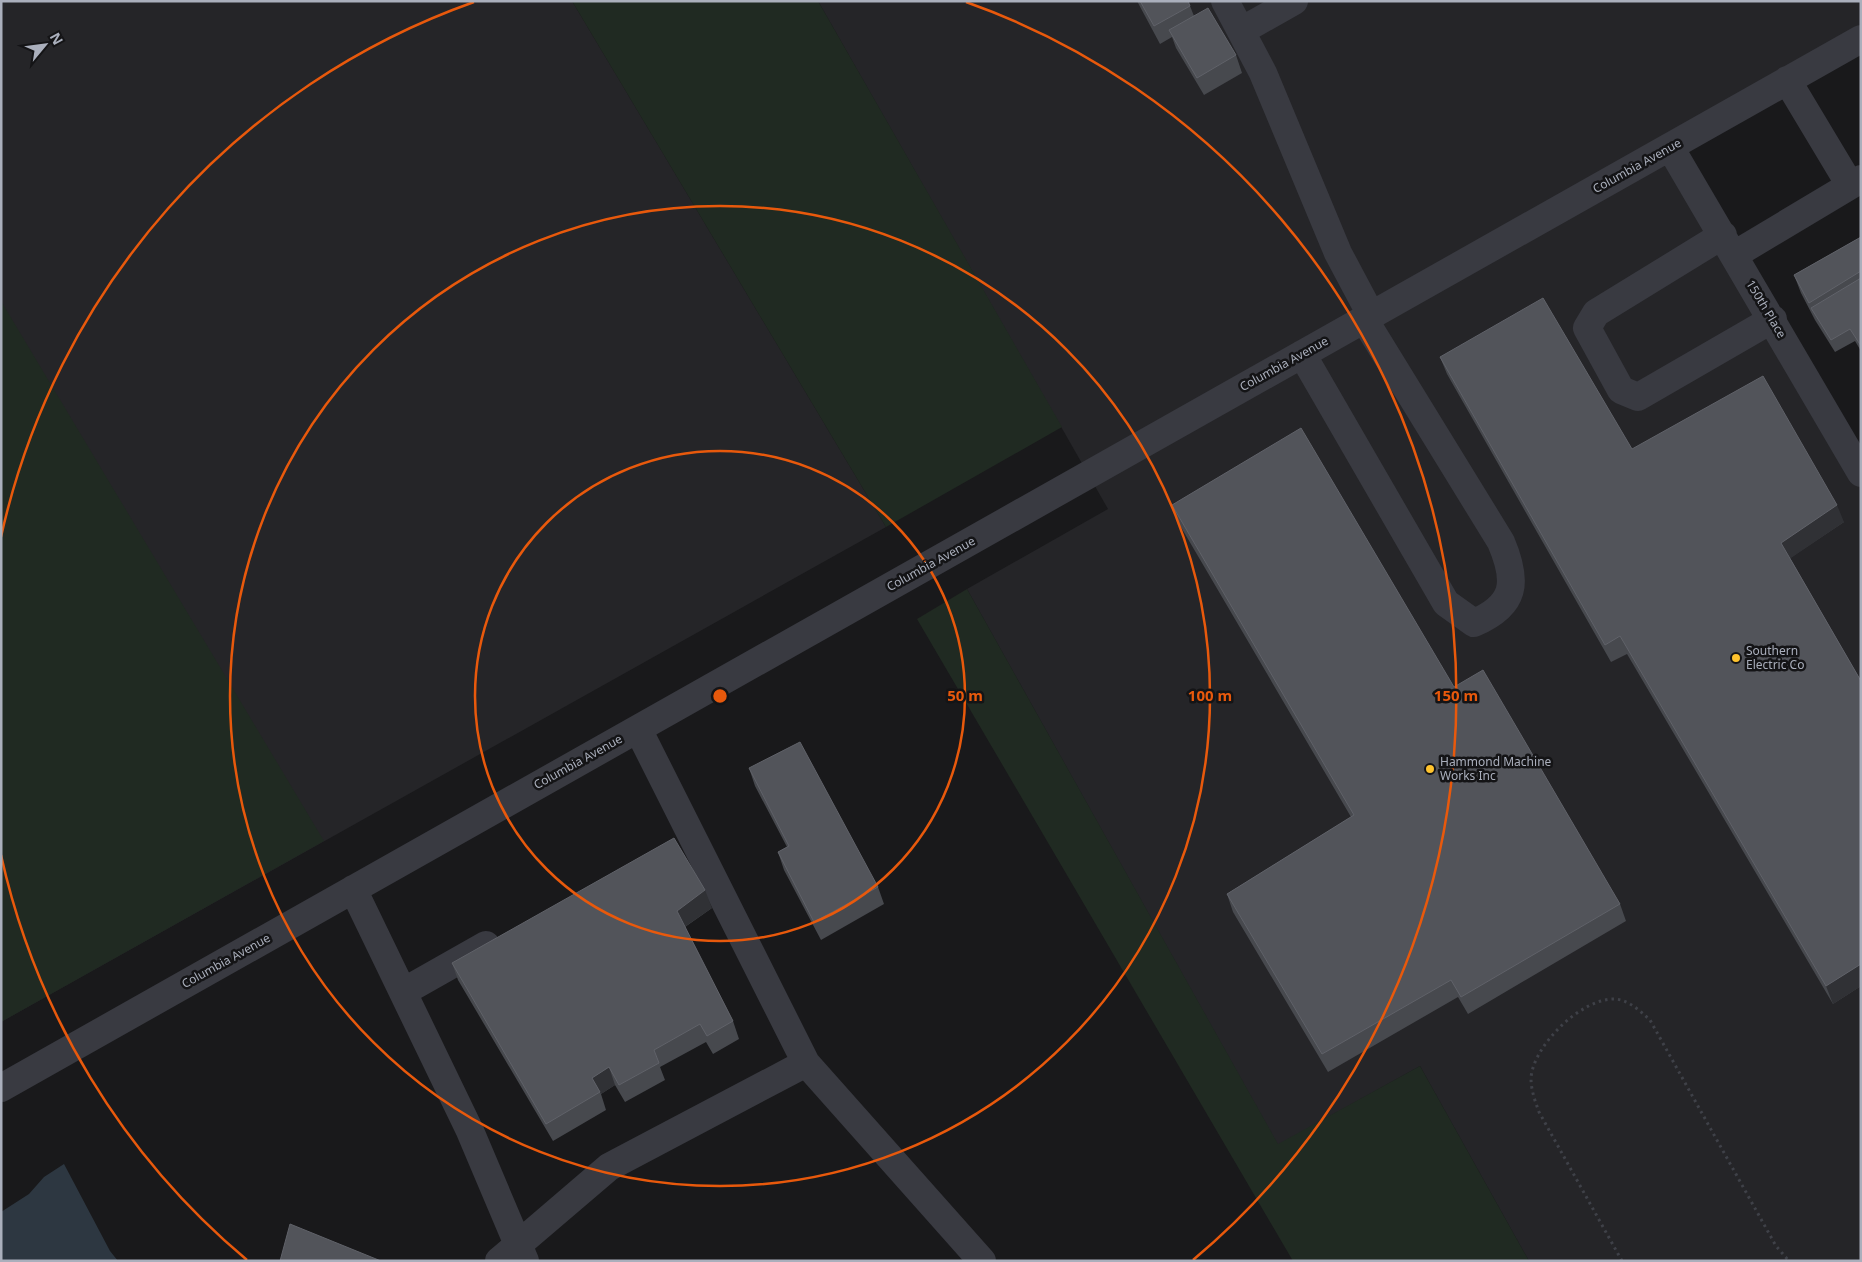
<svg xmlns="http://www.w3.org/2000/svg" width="1862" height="1262" font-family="'Noto Sans',sans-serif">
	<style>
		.built { fill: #252528 }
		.green { fill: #202a22 }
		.water { fill: #2d3741 }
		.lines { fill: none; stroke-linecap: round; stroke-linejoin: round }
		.path { stroke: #3f4148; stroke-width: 3; stroke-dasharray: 2.5 4; stroke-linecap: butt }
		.minor { stroke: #393a41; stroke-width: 28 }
		.wall { fill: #47494e }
		.shaded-wall { fill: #303135 }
		.building { fill: #52545a; stroke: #606269 }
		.ring { fill: none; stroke: #e8590c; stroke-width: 2.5 }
		.poi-dot { fill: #ffc32d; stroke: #141416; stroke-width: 2 }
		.labels { text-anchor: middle; stroke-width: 5; stroke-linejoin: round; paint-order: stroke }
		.street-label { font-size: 12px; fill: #aaafbc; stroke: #141416 }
		.poi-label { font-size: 12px; fill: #aaafbc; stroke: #141416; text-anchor: start }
		.centre { fill: #e8590c; stroke: #141416; stroke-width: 2.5 }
		.ring-label { font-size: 15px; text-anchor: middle; font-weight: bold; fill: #e8590c; stroke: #141416; stroke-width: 5; stroke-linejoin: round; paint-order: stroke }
	</style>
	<rect width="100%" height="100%" fill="#19191b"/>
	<path class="built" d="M1 1H572L886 527 1 1022Z
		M818 1H1861V39L1670 147 1861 473V1261H1529L1420 1066 1278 1145 967 589 1108 509Z"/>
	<path class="green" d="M572 1H818L1062 427 886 527Z
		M1 301 324 841 1 1022Z
		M967 589 1278 1144 1420 1066 1529 1261H1293L917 619Z"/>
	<path class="water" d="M64 1164 110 1251 118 1261H1V1212L29 1194 44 1177Z"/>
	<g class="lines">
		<path class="path" d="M1622 1261 1539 1112C1535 1101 1531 1090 1531 1078 1533 1046 1581 998 1615 999 1629 1000 1640 1011 1650 1020L1776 1246 1789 1261"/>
		<path class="minor" d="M1225 1 1263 73 1338 253 1371 315
			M1241 31 1294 1
			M1787 80 1850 185
			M1670 147 1861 473
			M1723 235 1596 313 1587 328 1621 390 1638 397 1773 319
			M1734 255 1861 179
			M1302 354 1446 603 1474 623C1516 605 1518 582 1501 542L1364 319
			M638 729 806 1063 982 1261
			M353 889 470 1131 525 1261
			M403 992 486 945
			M1 1088 1861 39
			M499 1261 609 1167 806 1063"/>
	</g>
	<path class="wall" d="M1137 1H1188L1194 16 1236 55 1242 73 1204 95 1176 48 1172 37 1160 44Z
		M1861 237V351L1855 341 1835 352 1815 320 1801 293 1794 275Z
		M1440 357 1632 449 1844 522 1790 558 1861 681V986L1833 1004 1627 654 1611 662 1447 374Z
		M1172 505 1454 687 1620 904 1626 921 1468 1014 1458 997 1328 1072 1233 912 1227 894 1351 817 1178 522Z
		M749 768 878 887 884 904 821 940 784 870 778 852 787 847 755 786Z
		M712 908 685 927 733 1021 739 1039 713 1054 706 1042 660 1067 665 1080 625 1102 615 1085 601 1094 606 1110 553 1141 458 980 452 963Z"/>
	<path class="shaded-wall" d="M1837 505 1844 522 1788 560 1781 543Z
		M705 890 712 908 683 928 677 911Z
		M1861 964V986L1833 1004 1826 986Z
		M609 1067 615 1085 601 1094 592 1078Z"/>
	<path class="building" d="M1140 1H1188L1190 6 1154 26Z
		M1208 8 1236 55 1197 78 1169 30Z
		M1861 237V271L1809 303 1794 275Z
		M1861 278V346L1850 329 1831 340 1811 308Z
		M1543 298 1632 449 1763 376 1837 505 1781 543 1861 681V964L1826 986 1620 636 1605 645 1440 357Z
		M1301 428 1454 687 1483 670 1620 904 1461 997 1451 980 1322 1054 1227 894 1354 815 1172 505Z
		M800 742 878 887 814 922 778 852 789 846 749 768Z
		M674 838 705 890 677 911 733 1021 707 1036 700 1024 654 1050 659 1063 619 1085 609 1067 592 1078 600 1092 546 1124 452 963Z
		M290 1224 381 1261H280Z"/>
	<g class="ring">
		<circle cx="720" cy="696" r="245"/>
		<circle cx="720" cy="696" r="490"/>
		<path d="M247 1260A736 736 0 0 1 1 855M1 537A736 736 0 0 1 474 2M966 2A736 736 0 0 1 1193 1260"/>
	</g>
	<g class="poi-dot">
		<circle cx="1736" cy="658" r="5"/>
		<circle cx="1430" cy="769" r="5"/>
	</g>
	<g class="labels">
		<g class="street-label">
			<text transform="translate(1637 166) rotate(-29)" y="4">Columbia Avenue</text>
			<text transform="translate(1766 309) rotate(59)" y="4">150th Place</text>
			<text transform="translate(1284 364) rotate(-29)" y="4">Columbia Avenue</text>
			<text transform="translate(931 564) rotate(-29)" y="4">Columbia Avenue</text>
			<text transform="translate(578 762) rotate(-29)" y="4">Columbia Avenue</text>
			<text transform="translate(226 961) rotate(-29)" y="4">Columbia Avenue</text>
		</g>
		<g class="poi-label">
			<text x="1746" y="655">Southern<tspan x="1746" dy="14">Electric Co</tspan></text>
			<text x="1440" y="766">Hammond Machine<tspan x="1440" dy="14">Works Inc</tspan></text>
		</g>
	</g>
	<circle cx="720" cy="696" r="8" class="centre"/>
	<g class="ring-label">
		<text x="965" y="701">50 m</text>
		<text x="1210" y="701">100 m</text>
		<text x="1456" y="701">150 m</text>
	</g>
	<rect width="1862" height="1262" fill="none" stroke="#aaafbc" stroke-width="5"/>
	<g transform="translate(45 45) rotate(61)" stroke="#141416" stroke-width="4" paint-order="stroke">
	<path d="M0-4L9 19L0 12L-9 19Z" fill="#aaafbc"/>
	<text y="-8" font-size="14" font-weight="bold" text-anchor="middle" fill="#aaafbc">N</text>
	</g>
</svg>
